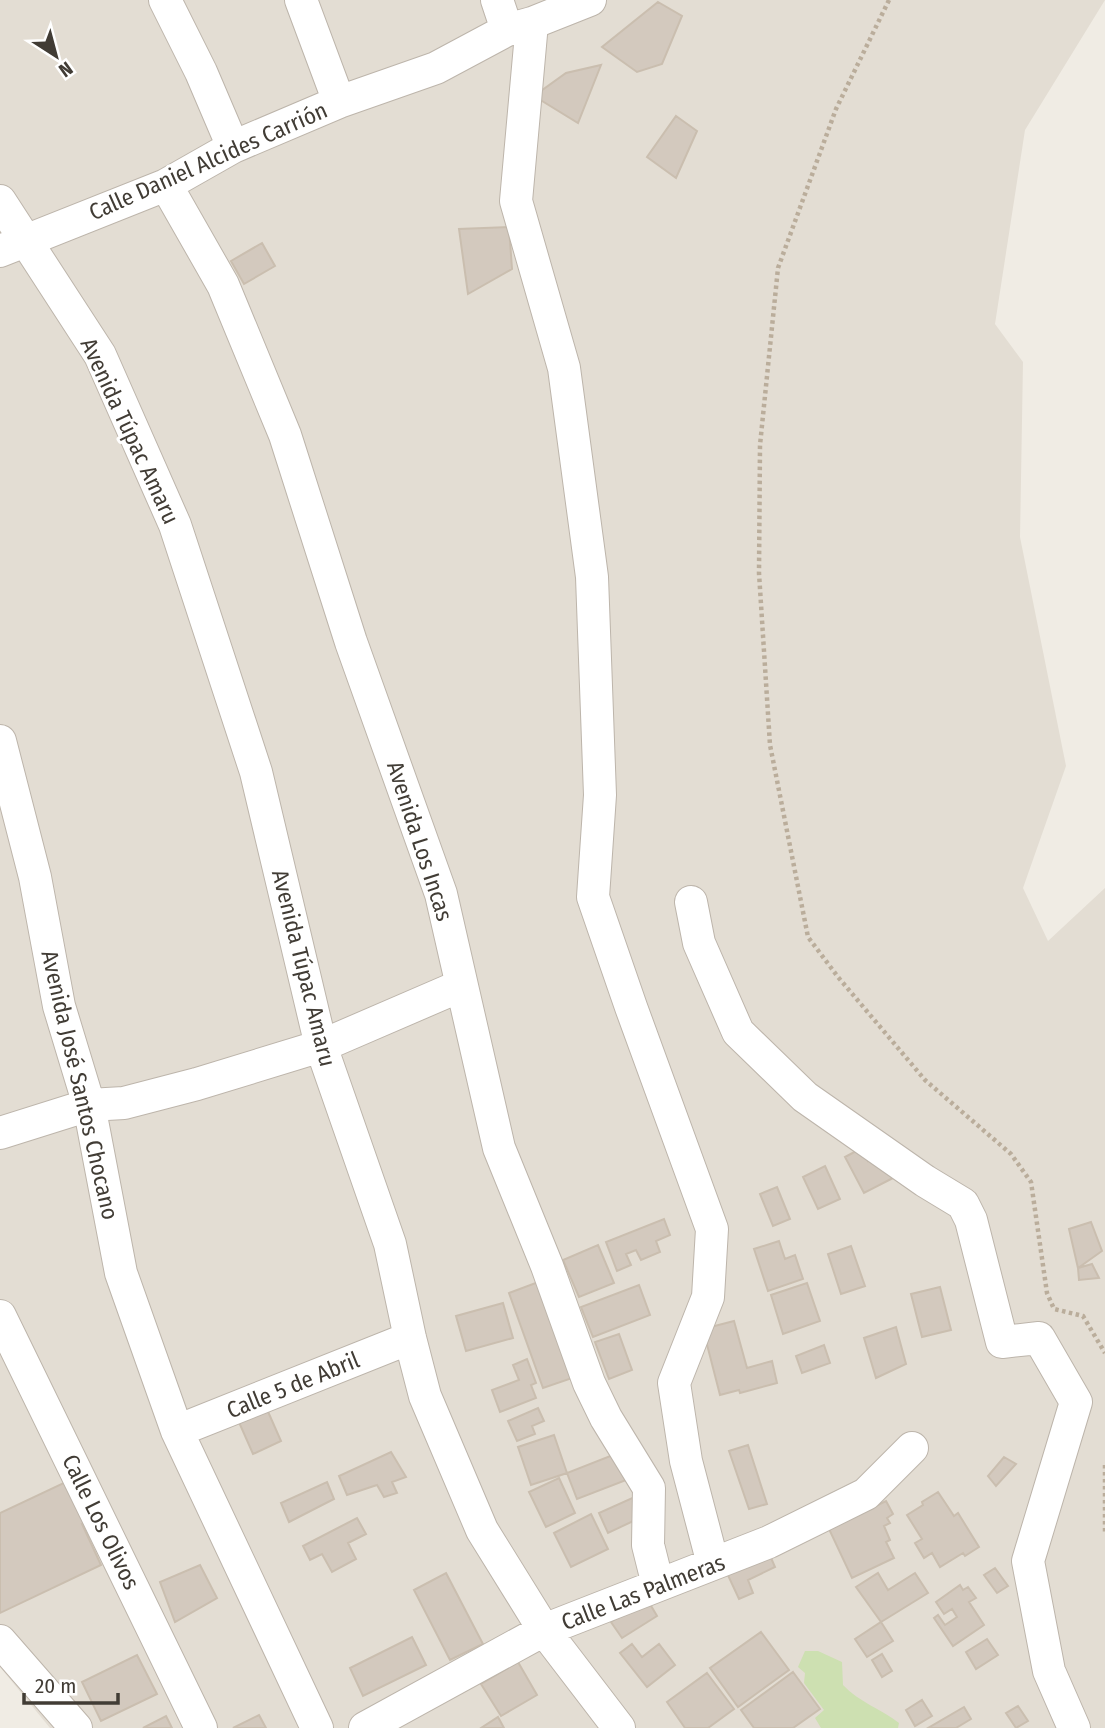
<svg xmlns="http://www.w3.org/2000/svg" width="1105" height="1728" font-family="'Fira Sans Condensed',sans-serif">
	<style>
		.residential { fill: #e3ddd3 }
		.green { fill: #cde0b1 }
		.building { fill: #d3c9be; stroke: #cabeaf; stroke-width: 2 }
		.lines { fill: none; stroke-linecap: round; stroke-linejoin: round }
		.minor-casing { stroke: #bdb5ab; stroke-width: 34 }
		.path { stroke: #baad9b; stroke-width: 4.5; stroke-dasharray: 3.5 3.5; stroke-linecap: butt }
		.minor { stroke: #fff; stroke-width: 32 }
		.labels { text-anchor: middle; stroke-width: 6; stroke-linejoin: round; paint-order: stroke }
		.street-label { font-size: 23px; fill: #413c35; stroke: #fff }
	</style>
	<rect width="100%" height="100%" fill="#f0ece4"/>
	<path class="residential" d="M0 0H1105L1025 130 995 324 1023 362 1020 537 1066 766 1023 888 1048 941 1105 888V1728H50L0 1667Z"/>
	<path class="green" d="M805 1651H818L842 1662 843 1685C859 1702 881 1709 899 1723L898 1728H821L815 1718 824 1710 804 1683 805 1673 798 1667Z"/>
	<path class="building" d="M658 2 682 16 662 64 637 72 602 47Z
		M601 65 578 123 534 96 566 73Z
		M676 116 697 131 676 178 647 157Z
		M509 227 512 269 468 294 459 229Z
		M262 243 275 266 244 284 231 261Z
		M862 1148 868 1161 883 1153 895 1177 864 1193 845 1157Z
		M825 1166 840 1199 818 1209 803 1177Z
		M777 1187 790 1219 773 1226 760 1194Z
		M664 1219 670 1235 656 1241 660 1252 641 1260 636 1250 626 1254 631 1265 617 1271 606 1242Z
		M1091 1222 1102 1251 1078 1268 1069 1229Z
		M779 1241 785 1259 795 1255 803 1279 768 1291 754 1249Z
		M598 1245 614 1283 579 1297 563 1260Z
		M851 1246 865 1286 841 1294 828 1254Z
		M1092 1264 1099 1278 1079 1280 1078 1268Z
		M549 1278 584 1374 543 1388 509 1293Z
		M807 1283 820 1321 783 1334 771 1295Z
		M639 1285 650 1315 593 1337 581 1307Z
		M940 1287 951 1330 922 1337 911 1294Z
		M503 1303 513 1338 466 1351 456 1316Z
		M734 1321 747 1368 772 1361 777 1383 740 1393 739 1390 720 1395 703 1329Z
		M896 1327 906 1364 876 1378 864 1338Z
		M619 1334 632 1370 609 1379 595 1342Z
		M824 1345 830 1363 802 1373 796 1356Z
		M527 1359 536 1383 531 1385 536 1398 500 1412 492 1390 519 1380 513 1365Z
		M262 1398 281 1441 253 1454 234 1411Z
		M538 1408 544 1421 532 1426 535 1434 517 1441 508 1421Z
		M554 1435 567 1473 531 1485 518 1447Z
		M748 1445 767 1504 749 1509 729 1451Z
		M623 1451 634 1477 577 1499 567 1473Z
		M391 1452 406 1477 392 1482 397 1493 384 1497 377 1485 347 1495 339 1476Z
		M1004 1457 1016 1464 996 1486 988 1476Z
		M559 1478 575 1513 546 1527 529 1492Z
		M70 1480 89 1521 82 1524 101 1565 0 1613V1513Z
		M327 1482 334 1499 289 1522 281 1503Z
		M938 1492 954 1516 958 1513 979 1547 965 1556 963 1553 940 1567 932 1553 924 1558 915 1543 922 1539 907 1515 923 1505 922 1502Z
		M639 1495 648 1514 608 1533 599 1513Z
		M886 1501 893 1514 887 1518 890 1523 884 1526 890 1540 886 1542 894 1558 852 1578 829 1529Z
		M591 1514 608 1549 571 1567 554 1533Z
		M357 1518 366 1534 348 1543 356 1559 332 1572 322 1554 310 1560 303 1546Z
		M768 1551 775 1567 748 1580 753 1593 739 1599 726 1571Z
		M200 1565 217 1598 175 1622 160 1582Z
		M995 1568 1008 1586 997 1593 984 1575Z
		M446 1573 483 1644 450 1660 414 1590Z
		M878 1573 888 1590 915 1573 928 1593 881 1622 856 1587Z
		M960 1585 963 1590 968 1587 976 1598 969 1602 984 1625 953 1646 934 1618 938 1615 945 1625 957 1617 952 1609 944 1614 936 1602Z
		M647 1599 657 1616 622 1638 611 1622Z
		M881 1622 893 1641 867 1657 855 1639Z
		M761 1632 789 1670 738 1707 710 1668Z
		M412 1637 426 1665 363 1696 350 1668Z
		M987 1639 998 1655 976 1669 966 1652Z
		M632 1644 642 1657 659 1644 675 1665 647 1687 620 1653Z
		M882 1654 892 1671 882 1677 872 1660Z
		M137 1655 157 1694 101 1721 82 1682Z
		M518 1662 537 1695 501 1716 481 1684Z
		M793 1672 820 1709 793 1728H754L741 1710Z
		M707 1673 734 1709 708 1728H685L667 1702Z
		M922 1700 932 1716 915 1726 906 1710Z
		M1018 1706 1028 1721 1016 1728 1006 1713Z
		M964 1707 971 1719 956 1728H928Z
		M259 1715 266 1728H233Z
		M166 1716 172 1728H143Z
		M498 1717 504 1728H481Z"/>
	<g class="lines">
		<g class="minor-casing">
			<path id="minor" d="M165 0 201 72 233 147
				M301 0 339 102
				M497 0 507 30
				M532 23 516 201 564 368 592 577 600 795 593 897 631 1007 712 1229 708 1297 674 1383 686 1461 713 1564
				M166 185 223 285 285 435 351 642 441 894 499 1148 547 1266 589 1383 606 1418 649 1488 648 1545 658 1585
				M0 201 100 355 175 525 256 772 321 1046 390 1244 410 1338 425 1396 482 1530 544 1630 619 1728
				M0 251 166 185 233 147 339 102 436 68 507 30 532 23 590 0
				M0 741 35 877 59 1006 89 1105 121 1273 177 1431 317 1728
				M691 902 699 943 738 1032 805 1097 925 1181 963 1204 971 1220 1002 1342 1039 1338 1076 1402 1028 1561 1049 1671 1074 1728
				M0 1133 89 1105 124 1103 197 1084 321 1046 460 986
				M0 1316 201 1728
				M177 1431 410 1338
				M0 1641 76 1728
				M365 1728 544 1630 769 1542 866 1494 912 1448"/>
		</g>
		<path class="path" d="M889 0 836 109 778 268 760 445 759 573 770 745 808 937 838 977 925 1080 1011 1154 1031 1182 1047 1293 1054 1309 1083 1316 1105 1353
			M1105 1465V1535"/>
		<use href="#minor" class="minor"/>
	</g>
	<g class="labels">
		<g class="street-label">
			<text transform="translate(208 161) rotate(-24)" y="8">Calle Daniel Alcides Carrión</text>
			<text transform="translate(130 431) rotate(65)" y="8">Avenida Túpac Amaru</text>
			<text transform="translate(420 841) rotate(72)" y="8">Avenida Los Incas</text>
			<text transform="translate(304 968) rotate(76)" y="8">Avenida Túpac Amaru</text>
			<text transform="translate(80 1085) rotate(77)" y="8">Avenida José Santos Chocano</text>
			<text transform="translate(293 1385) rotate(-22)" y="8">Calle 5 de Abril</text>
			<text transform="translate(101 1522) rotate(64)" y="8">Calle Los Olivos</text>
			<text transform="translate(643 1592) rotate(-21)" y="8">Calle Las Palmeras</text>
		</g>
	</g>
	<g transform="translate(56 56) rotate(144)" stroke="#ffffff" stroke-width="5" paint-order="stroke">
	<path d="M0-5L12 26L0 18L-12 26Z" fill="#413c35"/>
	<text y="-10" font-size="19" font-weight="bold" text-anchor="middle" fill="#413c35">N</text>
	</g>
	<path d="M24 1693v10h94v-10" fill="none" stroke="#413c35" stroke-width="3.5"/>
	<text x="35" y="1693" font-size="21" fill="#413c35" stroke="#ffffff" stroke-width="5" paint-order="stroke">20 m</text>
</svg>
